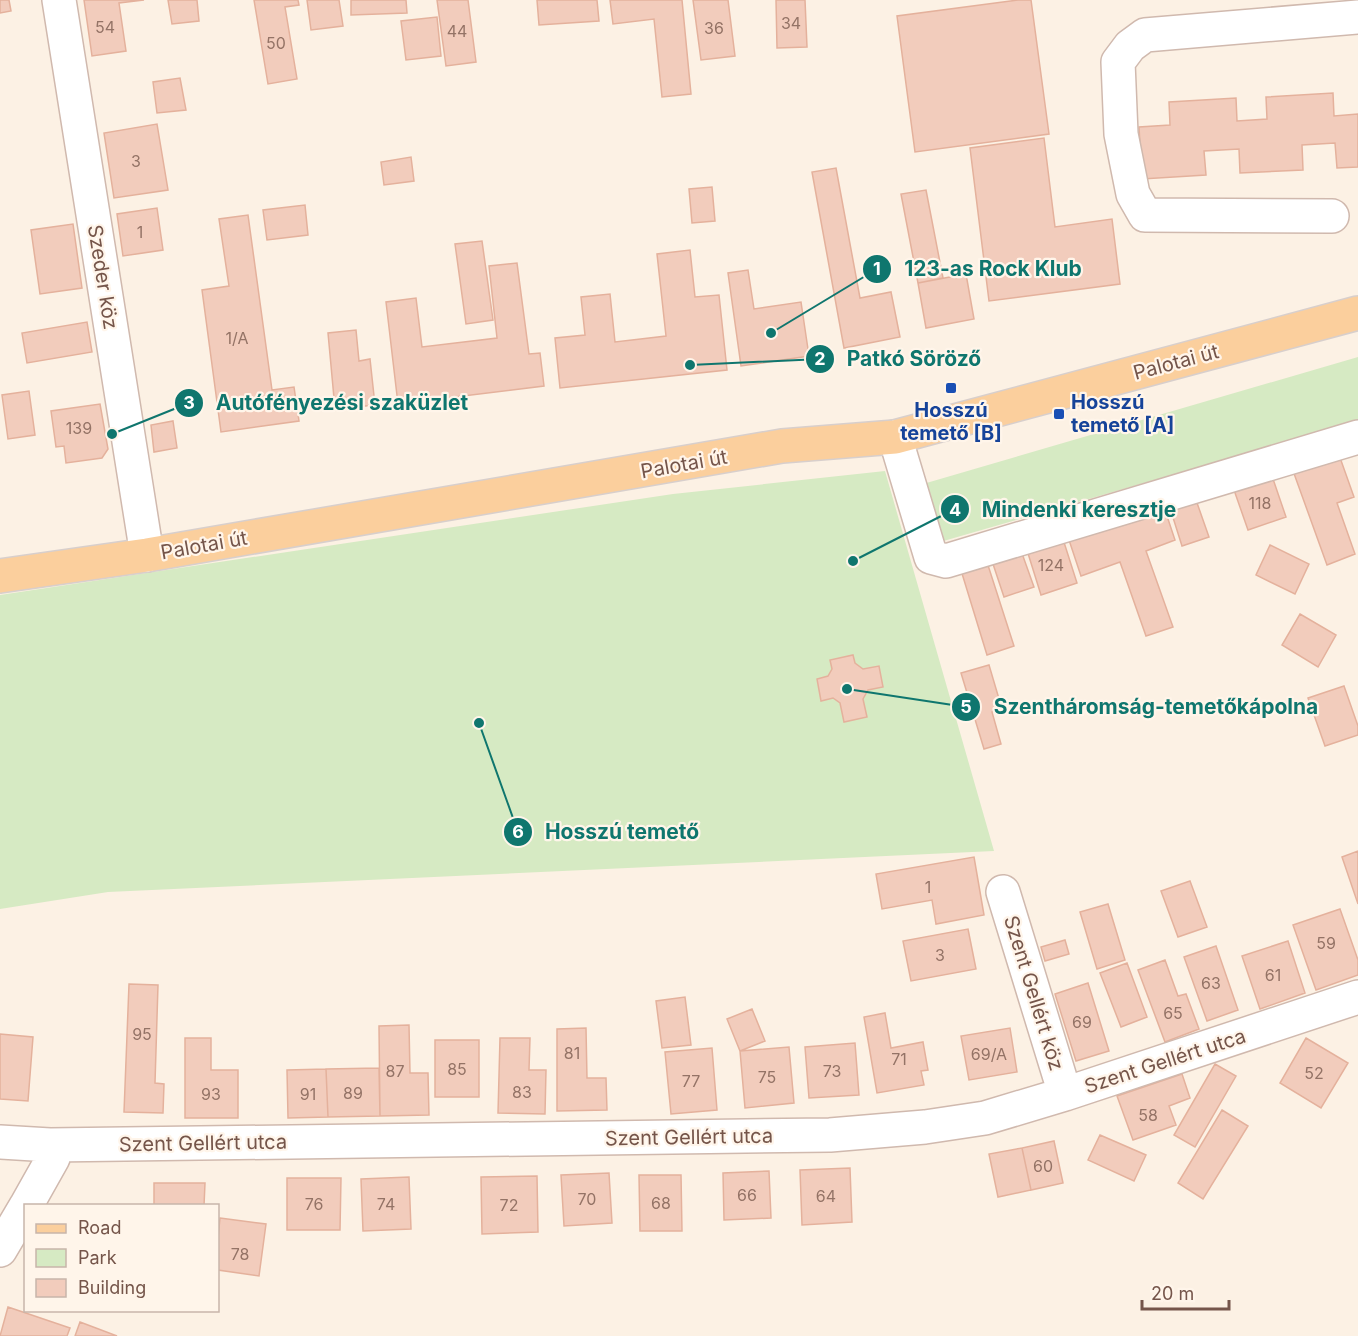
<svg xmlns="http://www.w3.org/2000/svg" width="1358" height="1336" font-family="Inter,sans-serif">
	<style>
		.green { fill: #d6eac3 }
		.building { fill: #f2ccbc; stroke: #e4b19c; stroke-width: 1.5 }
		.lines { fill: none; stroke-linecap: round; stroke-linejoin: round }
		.minor-casing { stroke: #d0b9ae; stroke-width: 36 }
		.major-casing { stroke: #d8cfcc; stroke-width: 36 }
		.minor { stroke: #fff; stroke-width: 33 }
		.major { stroke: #fbcf9d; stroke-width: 33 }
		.transit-dot { fill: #1a4fb4; stroke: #fff5ea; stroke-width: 2 }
		.labels { text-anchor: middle; stroke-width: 4.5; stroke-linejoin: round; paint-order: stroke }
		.number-label { font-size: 16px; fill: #947366 }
		.street-label { font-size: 20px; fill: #75554a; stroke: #fff5ea }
		.transit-label { font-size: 20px; font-weight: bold; fill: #164399; stroke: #fff5ea; text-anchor: start }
		.leader { fill: none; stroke: #0f766e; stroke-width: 2 }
		.callout-dot { fill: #0f766e; stroke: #fff5ea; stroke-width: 2 }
		.mark-label { font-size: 18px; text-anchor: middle; font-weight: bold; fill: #fff }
		.callout-label { font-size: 21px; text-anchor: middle; font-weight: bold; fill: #0f766e; stroke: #fff5ea; stroke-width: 4.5; stroke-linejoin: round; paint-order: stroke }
	</style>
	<rect width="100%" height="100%" fill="#fcf1e4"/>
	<path class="green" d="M1358 357V421L940 542 923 484Z
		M885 471 994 851 108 892 0 909V595L673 494Z"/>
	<path class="building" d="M0 0H9L11 11 0 13Z
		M84 0H144L119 3 126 51 92 56Z
		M168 0H197L199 21 172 24Z
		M254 0H298L299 5 285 7 297 79 268 84Z
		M307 0H339L343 26 311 30Z
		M351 0H406L407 13 351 15Z
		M437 0H468L476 62 446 66Z
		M537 0H597L599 21 539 25Z
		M610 0H682L691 94 662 97 654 19 613 24Z
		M693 0H728L735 56 701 60Z
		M776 0H805L807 47 777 48Z
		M1018 0H1031L1049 134 915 152 897 16Z
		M437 17 441 56 406 60 401 21Z
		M180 78 186 110 157 113 153 82Z
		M1333 93 1334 116 1358 114V167L1337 168 1335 143 1302 145 1303 170 1240 173 1239 149 1204 151 1206 175 1142 179 1139 127 1170 125 1169 102 1236 98 1237 121 1267 119 1266 97Z
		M157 124 168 190 114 198 104 133Z
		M1044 138 1055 227 1112 219 1120 284 989 301 970 148Z
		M411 157 414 181 384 185 381 162Z
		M836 168 860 298 891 292 900 337 844 348 812 172Z
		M712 187 715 221 692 223 689 189Z
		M926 190 943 278 918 283 901 194Z
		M305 205 308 235 267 240 263 210Z
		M157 208 163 250 123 256 117 214Z
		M248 215 272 390 294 387 299 421 221 432 202 290 229 286 219 219Z
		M73 224 82 288 40 294 31 230Z
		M482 241 493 320 466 324 455 244Z
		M690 250 695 297 719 295 727 370 560 388 555 338 585 335 581 297 610 294 615 342 666 336 657 254Z
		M517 263 529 354 540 353 544 386 398 404 386 302 416 298 422 347 497 338 489 266Z
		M748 270 754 309 801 302 809 356 741 366 728 273Z
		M966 274 974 319 926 328 918 283Z
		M87 322 92 352 27 363 22 333Z
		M356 330 359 361 370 359 375 405 335 409 328 333Z
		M29 391 35 435 8 439 2 395Z
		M100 404 108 449 102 458 66 463 64 446 56 447 51 411Z
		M173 421 177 448 154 452 151 425Z
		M1338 452 1354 497 1337 503 1355 554 1327 565 1292 468Z
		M1272 476 1286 517 1248 530 1234 490Z
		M1196 500 1209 537 1182 546 1170 508Z
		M1163 504 1175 540 1146 551 1173 627 1146 636 1120 562 1081 576 1068 537Z
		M1062 536 1077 583 1041 595 1026 547Z
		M1019 545 1034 587 1004 597 990 555Z
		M1270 545 1309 564 1295 594 1256 575Z
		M986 559 1014 646 987 655 960 567Z
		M1300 614 1336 635 1318 667 1282 645Z
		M853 655 855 663 863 669 879 666 883 687 868 690 863 699 867 717 844 722 840 703 833 698 821 701 817 679 828 676 832 669 830 660Z
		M989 665 1002 709 992 712 1001 744 984 749 961 673Z
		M1344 686 1358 726V735L1325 746 1308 698Z
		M1358 851V904L1342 857Z
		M974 857 984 915 936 924 932 900 882 909 876 874Z
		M1190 881 1207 927 1178 937 1161 891Z
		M1108 904 1125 960 1097 969 1080 912Z
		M1340 909 1358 960V975L1316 990 1293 925Z
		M968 929 976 969 911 981 903 941Z
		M1065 940 1069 954 1045 961 1041 947Z
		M1288 941 1305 993 1260 1009 1242 956Z
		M1216 946 1238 1010 1207 1021 1184 957Z
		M1165 960 1178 996 1186 994 1199 1029 1165 1042 1138 970Z
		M1127 963 1147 1017 1121 1027 1100 973Z
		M1088 983 1109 1051 1076 1061 1055 994Z
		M129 984 158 985 155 1083 164 1084 163 1113 124 1112Z
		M685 997 691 1045 662 1048 656 1001Z
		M752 1009 765 1041 740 1051 727 1019Z
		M885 1013 891 1048 923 1042 928 1070 921 1071 924 1085 877 1093 864 1017Z
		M409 1025 410 1073H428L429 1115 380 1116 379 1026Z
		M586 1028 587 1078H606L607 1110 557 1111V1029Z
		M1010 1028 1017 1072 969 1080 961 1036Z
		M0 1034 33 1037 28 1101 0 1099Z
		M185 1038H211V1070H238V1118H185Z
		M500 1038H530L529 1070H546L545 1114 498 1113Z
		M1306 1038 1348 1063 1321 1108 1280 1083Z
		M435 1040H479V1097H435Z
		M855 1043 859 1095 809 1098 805 1047Z
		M789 1047 794 1103 745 1108 740 1051Z
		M712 1048 717 1110 671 1114 665 1052Z
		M1215 1064 1236 1076 1195 1147 1174 1135Z
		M379 1068 380 1116 328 1117 326 1069Z
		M326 1069 328 1117 288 1118 287 1070Z
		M1182 1074 1190 1098 1169 1106 1176 1125 1133 1140 1117 1096Z
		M1222 1110 1248 1126 1203 1199 1178 1183Z
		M1100 1135 1146 1155 1134 1181 1088 1160Z
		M1054 1141 1063 1183 1031 1190 1022 1148Z
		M1022 1148 1031 1190 998 1197 989 1154Z
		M850 1168 852 1222 802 1225 800 1170Z
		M769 1171 771 1218 724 1220 723 1173Z
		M609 1173 612 1223 564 1226 561 1175Z
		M639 1175H681L682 1231H640Z
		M537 1176 538 1232 482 1234 481 1177Z
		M409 1177 411 1229 363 1231 361 1179Z
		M287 1178H341L340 1230H287Z
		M154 1183H205L204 1206H154Z
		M220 1218 266 1224 259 1276 218 1270V1238Z
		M8 1307 70 1328 67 1336H0Z
		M80 1322 117 1336H75Z"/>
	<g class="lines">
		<g class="minor-casing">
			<path id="minor" d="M59 0 147 555
				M1332 216 1145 215 1133 194 1121 134 1118 62 1130 46 1145 35 1358 17
				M895 437 931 557 946 561 1358 437
				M1003 892 1065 1094
				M0 1142 50 1145 830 1135 925 1127 985 1118 1065 1094 1358 997
				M26 1206 53 1158 50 1145
				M0 1250 26 1206"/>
		</g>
		<g class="major-casing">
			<path id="major" d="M0 576 147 555 782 446 895 437 1358 313"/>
		</g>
		<use href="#minor" class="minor"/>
		<use href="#major" class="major"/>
	</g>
	<g class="transit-dot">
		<rect x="945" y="382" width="12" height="12" rx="3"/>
		<rect x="1053" y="408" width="12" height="12" rx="3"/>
	</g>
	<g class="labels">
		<g class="number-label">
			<text x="791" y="29">34</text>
			<text x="105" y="33">54</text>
			<text x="714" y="34">36</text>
			<text x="457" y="37">44</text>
			<text x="276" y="49">50</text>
			<text x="136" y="167">3</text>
			<text x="140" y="238">1</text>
			<text x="237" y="344">1/A</text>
			<text x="79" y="434">139</text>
			<text x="1260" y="509">118</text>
			<text x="1051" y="571">124</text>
			<text x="928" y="893">1</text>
			<text x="1326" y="949">59</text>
			<text x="940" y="961">3</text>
			<text x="1273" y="981">61</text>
			<text x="1211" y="989">63</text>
			<text x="1173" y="1019">65</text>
			<text x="1082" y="1028">69</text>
			<text x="142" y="1040">95</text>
			<text x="572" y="1059">81</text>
			<text x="989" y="1060">69/A</text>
			<text x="899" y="1065">71</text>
			<text x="457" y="1075">85</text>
			<text x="395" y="1077">87</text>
			<text x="832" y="1077">73</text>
			<text x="1314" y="1079">52</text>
			<text x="767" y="1083">75</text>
			<text x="691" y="1087">77</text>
			<text x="522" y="1098">83</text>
			<text x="353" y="1099">89</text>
			<text x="211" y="1100">93</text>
			<text x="308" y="1100">91</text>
			<text x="1148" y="1121">58</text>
			<text x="1043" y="1172">60</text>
			<text x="747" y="1201">66</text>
			<text x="826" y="1202">64</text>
			<text x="587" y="1205">70</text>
			<text x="661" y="1209">68</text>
			<text x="314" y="1210">76</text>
			<text x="386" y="1210">74</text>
			<text x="509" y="1211">72</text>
			<text x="240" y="1260">78</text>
		</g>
		<g class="street-label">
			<text transform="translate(103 277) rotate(81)" y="7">Szeder köz</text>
			<text transform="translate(1176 362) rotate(-15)" y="7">Palotai út</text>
			<text transform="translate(684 464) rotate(-10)" y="7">Palotai út</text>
			<text transform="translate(204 545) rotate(-10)" y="7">Palotai út</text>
			<text transform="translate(1034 993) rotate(73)" y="7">Szent Gellért köz</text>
			<text transform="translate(1165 1061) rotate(-18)" y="7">Szent Gellért utca</text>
			<text transform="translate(689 1137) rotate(-1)" y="7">Szent Gellért utca</text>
			<text transform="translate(203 1143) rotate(-1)" y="7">Szent Gellért utca</text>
		</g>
		<g class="transit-label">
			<text x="1071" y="409">Hosszú<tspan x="1071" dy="23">temető [A]</tspan></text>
			<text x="951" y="417" text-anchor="middle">Hosszú<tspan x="951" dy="23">temető [B]</tspan></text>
		</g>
	</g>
	<path class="leader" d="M771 333L877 269M690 365L820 359M112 434L189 403M853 561L955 509M847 689L966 707M479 723L518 832"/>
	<g class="callout-dot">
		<circle cx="771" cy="333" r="6"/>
		<circle cx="690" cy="365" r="6"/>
		<circle cx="112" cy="434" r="6"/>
		<circle cx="853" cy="561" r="6"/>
		<circle cx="847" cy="689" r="6"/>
		<circle cx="479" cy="723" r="6"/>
		<circle cx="877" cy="269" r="15"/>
		<circle cx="820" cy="359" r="15"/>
		<circle cx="189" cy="403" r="15"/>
		<circle cx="955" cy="509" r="15"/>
		<circle cx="966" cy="707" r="15"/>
		<circle cx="518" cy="832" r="15"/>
	</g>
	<g class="mark-label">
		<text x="877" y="275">1</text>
		<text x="820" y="365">2</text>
		<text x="189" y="409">3</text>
		<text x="955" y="516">4</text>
		<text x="966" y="713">5</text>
		<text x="518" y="838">6</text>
	</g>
	<g class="callout-label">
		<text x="993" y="276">123-as Rock Klub</text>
		<text x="914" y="366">Patkó Söröző</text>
		<text x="342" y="410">Autófényezési szaküzlet</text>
		<text x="1079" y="517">Mindenki keresztje</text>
		<text x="1156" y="714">Szentháromság-temetőkápolna</text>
		<text x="622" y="839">Hosszú temető</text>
	</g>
	<rect x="24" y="1204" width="195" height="108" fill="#fff5ea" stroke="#c8b5aa" stroke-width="1.5"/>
	<rect x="36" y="1224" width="30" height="9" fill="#fbcf9d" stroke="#c8b5aa" stroke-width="1.5"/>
	<text x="78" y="1234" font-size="18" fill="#75554a">Road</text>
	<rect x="36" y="1249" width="30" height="18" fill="#d6eac3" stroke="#c8b5aa" stroke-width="1.5"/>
	<text x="78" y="1264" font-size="18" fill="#75554a">Park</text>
	<rect x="36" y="1279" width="30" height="18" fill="#f2ccbc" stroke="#c8b5aa" stroke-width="1.5"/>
	<text x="78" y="1294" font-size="18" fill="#75554a">Building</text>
	<path d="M1142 1300v9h87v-9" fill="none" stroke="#75554a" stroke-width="3"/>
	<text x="1151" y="1300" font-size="18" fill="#75554a" stroke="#fff5ea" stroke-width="4.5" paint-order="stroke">20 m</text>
</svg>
